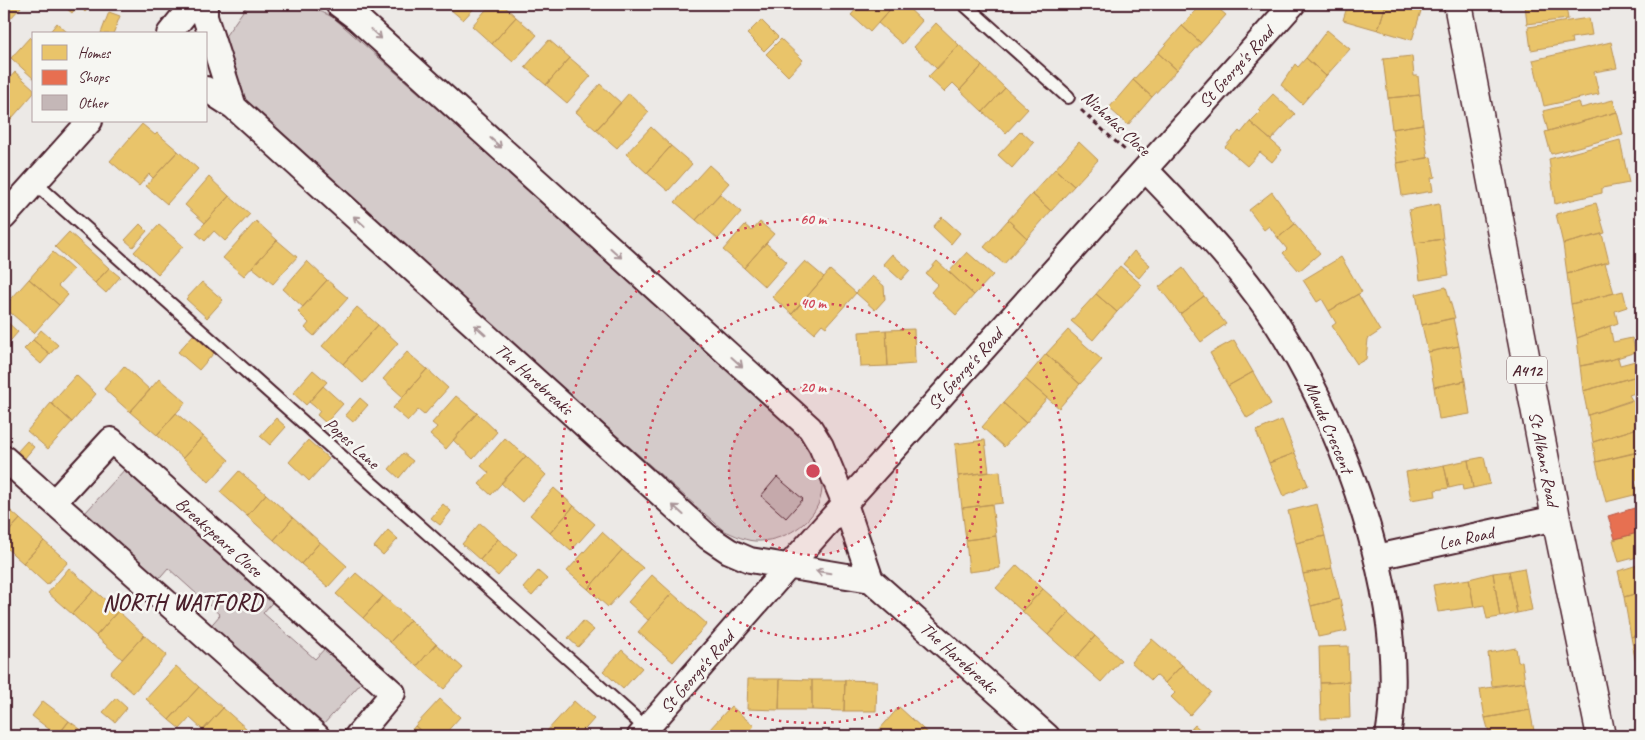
<svg xmlns="http://www.w3.org/2000/svg" width="1645" height="740" font-family="Caveat,sans-serif">
	<style>
		.green { fill: #d4cbca; stroke: #8f757a }
		.homes { fill: #e9c46a; stroke: #b99257 }
		.shops { fill: #e76f51; stroke: #b85746 }
		.building { fill: #c4b7b7; stroke: #4a1f2b }
		.lines { fill: none; stroke-linecap: round; stroke-linejoin: round }
		.service-casing { stroke: #4a1f2b; stroke-width: 16 }
		.minor-casing { stroke: #4a1f2b; stroke-width: 28 }
		.primary-casing { stroke: #4a1f2b; stroke-width: 31 }
		.path { stroke: #4a1f2b; stroke-width: 3; stroke-dasharray: 5 4; stroke-linecap: butt }
		.service { stroke: #f6f6f2; stroke-width: 12 }
		.minor { stroke: #f6f6f2; stroke-width: 24 }
		.primary { stroke: #f6f6f2; stroke-width: 28 }
		.oneway { stroke: #a99598 }
		.ring { fill: none; stroke: #d1495b; stroke-width: 2.5; stroke-dasharray: 2.5 5 }
		.labels { text-anchor: middle; stroke-width: 5; stroke-linejoin: round; paint-order: stroke }
		.shield { fill: #f6f6f2; stroke: #7e6067; stroke-width: 1 }
		.shield-label { font-size: 16px; font-weight: bold; fill: #4a1f2b }
		.street-label { font-size: 18px; fill: #4a1f2b; stroke: #f6f6f2 }
		.district-label { font-size: 22px; font-weight: bold; letter-spacing: 1px; fill: #4a1f2b; stroke: #f6f6f2 }
		.centre { fill: #d1495b; stroke: #f6f6f2; stroke-width: 2.5 }
		.ring-label { font-size: 15px; text-anchor: middle; font-weight: bold; fill: #d1495b; stroke: #f6f6f2; stroke-width: 5; stroke-linejoin: round; paint-order: stroke }
	</style>
	<rect width="100%" height="100%" fill="#ece9e6"/>
	<filter id="ink" filterUnits="userSpaceOnUse"><feTurbulence type="fractalNoise" baseFrequency=".02" numOctaves="2"/><feDisplacementMap in="SourceGraphic" scale="10" xChannelSelector="R" yChannelSelector="G"/><feConvolveMatrix kernelMatrix="1 2 1 2 8 2 1 2 1" color-interpolation-filters="sRGB"/></filter>
	<g filter="url(#ink)">
		<path class="green" d="M248 4C284 4 301 0 334 18L804 434C811 451 824 470 822 489 820 519 788 540 760 541 746 542 735 535 723 530L264 122 244 98 224 38Z
			M126 468 277 597 263 613 315 659 329 644 363 673 362 682 322 726 207 630 220 615 168 568 155 583 84 520 85 513Z"/>
		<path class="homes" d="M10 4H18L21 7 10 19 4 14Z
			M61 4H92L85 12 78 5 72 13Z
			M444 4H478L463 20Z
			M491 4H502L516 17 492 44 472 26Z
			M857 4H895L870 32 851 15 859 6Z
			M895 4H904L922 21 902 44 878 23Z
			M1202 4H1213L1226 15 1201 43 1182 26Z
			M1348 4H1386L1378 30 1343 20Z
			M1386 4 1421 11 1412 40 1378 30Z
			M1525 4H1561V7H1566L1568 19 1527 24Z
			M109 12 120 16 113 34H102L101 33Z
			M516 17 537 35 513 62 492 44Z
			M1589 18 1592 35 1571 38 1572 43 1531 50 1528 27Z
			M761 20 778 37 764 51 747 34Z
			M57 23 69 34H48Z
			M936 23 959 45 937 69 914 47Z
			M1182 26 1201 43 1177 70 1158 53Z
			M1327 30 1350 49 1326 76 1306 58Z
			M30 37 34 41V79L11 58Z
			M781 39 803 60 788 76 766 54Z
			M549 40 570 58 546 85 525 67Z
			M1611 42 1617 68 1594 72 1599 94 1544 106 1533 60Z
			M959 45 982 66 960 90 953 83 944 92 928 77Z
			M1158 53 1177 70 1152 97 1133 80Z
			M1412 56 1414 76H1418L1420 95 1388 98 1383 59Z
			M570 58 591 76 567 103 546 85Z
			M1306 58 1326 76 1302 104 1281 85 1295 64 1298 67Z
			M982 66 1005 88 983 112 960 90Z
			M15 72 34 89V93L12 118 4 110V85Z
			M1133 80 1152 97 1128 125 1109 108Z
			M600 84 621 103 596 130 576 112Z
			M1005 88 1028 109 1006 133 983 112Z
			M629 93 649 112 617 148 596 130Z
			M1273 94 1295 114 1271 140 1250 122 1260 112 1258 110Z
			M1420 95 1423 124 1392 129 1388 98Z
			M1613 100 1617 112 1548 131 1543 111 1579 102 1581 108Z
			M4 110 12 118 4 127Z
			M1617 112 1623 135 1551 154 1545 132Z
			M1250 122 1282 150 1272 162 1260 152 1247 166 1225 147 1239 131 1241 133Z
			M142 124 155 135 157 133 178 151 153 178 149 174 139 186 110 161Z
			M1423 124 1428 158 1397 163 1392 129Z
			M651 127 671 146 647 173 626 154Z
			M1021 131 1034 143 1012 168 998 155Z
			M1620 140 1629 183 1602 188V193L1555 204 1549 159Z
			M1079 142 1098 160 1074 186 1055 169Z
			M671 146 692 164 668 191 647 173Z
			M178 151 198 169 167 204 146 186Z
			M1431 157 1435 177 1431 178 1433 191 1402 196 1397 163Z
			M709 165 729 183 696 220 675 202Z
			M1055 169 1074 186 1051 211 1032 194Z
			M209 177 229 196 205 223 185 205Z
			M1272 192 1295 224 1278 238 1269 226 1264 230 1249 210Z
			M720 194 741 212 718 239 696 220Z
			M1032 194 1051 211 1027 238 1008 220Z
			M229 196 250 214 225 241 214 231 205 241 196 233Z
			M1596 203 1605 233 1563 244 1556 214Z
			M1439 204 1443 239 1415 243 1409 210Z
			M942 217 960 233 951 244 933 227Z
			M1008 220 1027 238 1004 264 984 247Z
			M256 221 277 240 244 276 223 258Z
			M760 222 774 234 744 268 723 250 745 225 752 231Z
			M140 224 147 231 133 247 125 240Z
			M1295 224 1320 253 1299 271 1283 253 1287 249 1278 238Z
			M159 225 183 246 158 274 134 252Z
			M69 232 109 268 95 283 55 247Z
			M1602 234 1609 262 1567 274 1563 244Z
			M1443 239 1449 275 1420 280 1415 243Z
			M277 240 297 257 273 284 252 267Z
			M766 243 787 262 765 287 744 268Z
			M1134 251 1150 265 1139 278 1123 264Z
			M53 252 73 270 58 286 68 295 59 305 29 279Z
			M967 252 993 275 974 295 949 272Z
			M892 254 910 270 901 280 883 264Z
			M1341 257 1362 292 1329 311 1322 299 1317 302 1303 280Z
			M307 261 327 280 303 307 283 289Z
			M805 261 824 277 792 314 772 297Z
			M937 261 974 295 956 315 931 292 938 284 926 274Z
			M1605 263 1614 293 1571 304 1567 274Z
			M1120 266 1142 285 1117 312 1096 294Z
			M109 268 120 277 106 293 95 283Z
			M1183 268 1204 296 1180 314 1159 287Z
			M830 270 856 293 826 327 822 324 814 333 792 314Z
			M872 276 884 286 885 299 875 310 856 293Z
			M29 279 59 305 34 333 4 307Z
			M327 280 348 298 314 336 305 328 309 323 298 312Z
			M202 282 223 300 207 318 186 299Z
			M1446 287 1455 318 1422 325 1416 294Z
			M1623 291 1627 307 1615 311 1618 323 1577 338 1571 304Z
			M1096 294 1117 312 1093 340 1071 321Z
			M1358 294 1380 331 1368 339 1366 359 1357 364 1332 326 1336 323 1329 311Z
			M1204 296 1226 324 1201 342 1180 314Z
			M357 307 378 325 343 364 322 346Z
			M1453 318 1459 346 1428 352 1422 325Z
			M4 319 18 332 4 348Z
			M378 325 398 343 363 383 343 364Z
			M1610 326 1613 342 1632 338 1636 352 1604 362 1580 366 1577 338Z
			M914 329 915 364 888 366 886 330Z
			M41 330 58 345 50 354 33 340Z
			M886 330 888 366 861 367 859 332Z
			M1068 330 1102 360 1080 384 1046 354Z
			M193 335 214 353 199 370 178 352Z
			M33 340 50 354 41 364 24 349Z
			M1234 340 1253 372 1228 386 1210 353Z
			M1459 346 1465 381 1434 387 1428 352Z
			M407 352 427 369 403 397 383 379Z
			M1046 354 1080 384 1059 408 1025 379Z
			M1618 358 1620 365 1639 360 1641 375 1583 391 1580 366Z
			M124 366 150 390 130 412 104 389Z
			M427 369 448 388 424 415 418 410 408 421 393 408Z
			M313 370 327 382 306 405 293 393Z
			M1253 372 1271 404 1247 418 1228 386Z
			M76 375 96 394 72 422 51 403Z
			M1641 375V391L1629 395 1632 400 1588 415 1583 391Z
			M159 379 186 402 157 435 130 412Z
			M1025 379 1047 398 1026 423 1003 403Z
			M1465 381 1470 414 1439 419 1434 387Z
			M323 386 343 404 326 423 317 415 320 411 309 402Z
			M456 396 477 413 446 449 430 435 437 427 432 423Z
			M360 398 368 405 353 422 345 415Z
			M1641 398V427L1593 442 1588 415Z
			M51 403 72 422 48 449 27 431Z
			M1003 403 1026 423 1004 447 982 427Z
			M176 413 203 436 183 458 157 435Z
			M477 413 497 432 473 459 453 440Z
			M276 418 286 427 270 445 260 436Z
			M1282 420 1295 453 1269 463 1256 431Z
			M1641 427V442L1636 444 1640 452 1596 462 1593 442Z
			M203 436 229 460 209 482 183 458Z
			M505 438 526 456 491 495 479 484 489 473 481 466Z
			M308 440 329 459 309 481 289 462Z
			M985 440 989 472 958 476 955 444Z
			M27 441 34 447 24 459 17 452Z
			M1641 451V479L1635 481 1638 494 1606 502 1596 462Z
			M403 453 413 461 399 478 389 469Z
			M1295 453 1308 485 1283 496 1269 463Z
			M526 456 546 475 522 502 501 483Z
			M1484 457 1490 484 1473 488 1468 460Z
			M1468 460 1473 488 1463 490 1462 485 1449 488 1444 465Z
			M1444 465 1449 488 1435 490 1436 496 1411 500 1406 472Z
			M239 471 266 494 247 516 220 492Z
			M1000 471 1003 503 962 508 958 476Z
			M554 488 574 506 550 533 530 515Z
			M266 494 293 518 274 540 247 516Z
			M443 504 451 511 440 525 431 518Z
			M992 504 996 536 966 540 962 508Z
			M1317 504 1325 536 1296 543 1288 511Z
			M4 505 20 519 4 537Z
			M574 506 595 524 571 551 550 533Z
			M293 518 320 542 301 564 274 540Z
			M20 519 44 541 23 563 4 546V537Z
			M480 523 498 539 480 560 462 544Z
			M388 530 398 539 383 555 374 547Z
			M602 532 622 550 588 589 567 571Z
			M1641 532V556L1619 562 1613 540Z
			M996 536 1000 568 969 572 966 540Z
			M1325 536 1332 568 1303 574 1296 543Z
			M498 539 517 555 498 576 480 560Z
			M44 541 68 562 47 585 23 563Z
			M320 542 347 566 328 587 301 564Z
			M622 550 643 568 608 607 588 589Z
			M1641 564V592L1624 597 1618 571Z
			M1017 565 1043 589 1022 611 996 588Z
			M69 568 94 590 72 614 48 593Z
			M1332 568 1340 599 1311 606 1303 574Z
			M1524 568 1532 610 1517 613 1509 571Z
			M538 571 547 579 532 596 523 588Z
			M1509 571 1517 613 1500 617 1493 573Z
			M356 573 383 596 363 618 336 594Z
			M1493 573 1500 617 1487 619 1484 605 1474 607 1469 579Z
			M652 575 672 593 648 620 628 602Z
			M1469 579 1474 607 1438 612 1433 585Z
			M1043 589 1069 612 1048 635 1022 611Z
			M94 590 118 611 96 636 72 614Z
			M1641 592V634L1631 637 1624 597Z
			M672 593 707 624 673 662 638 632Z
			M383 596 410 620 390 642 363 618Z
			M1340 599 1347 631 1318 637 1311 606Z
			M118 611 144 635 122 659 96 636Z
			M1069 612 1095 636 1075 659 1048 635Z
			M410 620 436 644 417 666 390 642Z
			M583 621 594 630 578 647 568 638Z
			M1641 634V679L1639 680 1631 637Z
			M144 635 167 655 133 693 110 673Z
			M1095 636 1121 660 1101 682 1075 659Z
			M1152 639 1182 665 1165 683 1156 675 1151 680 1131 662Z
			M436 644 463 668 444 689 417 666Z
			M1348 646 1349 682 1320 683 1319 647Z
			M1516 648 1518 662 1522 661 1525 682 1492 686 1488 653Z
			M622 650 642 668 623 689 603 671Z
			M1182 665 1211 692 1190 715 1171 697 1175 693 1165 683Z
			M176 666 199 687 169 720 146 699Z
			M748 679H780L779 710 747 709Z
			M780 679 812 680V710H779Z
			M812 680H845L844 711 812 710Z
			M845 680 877 681 876 711H844Z
			M1349 682 1350 718 1321 719 1320 683Z
			M1525 682 1530 710 1485 718 1480 689Z
			M199 687 223 708 203 730 190 718 180 729 169 720Z
			M116 698 127 708 115 722 103 712Z
			M440 699 460 717 443 736H427L415 726Z
			M43 701 69 721 58 736 32 716Z
			M574 701 594 719 579 736H553L547 731Z
			M731 706 754 726 745 736H716L709 730Z
			M899 707 923 729 916 736H886L879 730Z
			M223 708 247 729 240 736H211L203 730Z
			M1530 710 1535 736H1490L1485 718Z
			M69 721 90 736H65L60 732Z
			M1195 725 1207 736H1185Z
			M415 726 427 736H407Z
			M247 729 255 736H240Z
			M923 729 932 736H916Z
			M1317 729 1344 736H1315Z
			M709 730 716 736H704Z
			M547 731 553 736H543Z"/>
		<path class="shops" d="M1641 506V532L1615 539 1608 516Z"/>
		<path class="building" d="M777 477 803 499 786 518 761 496Z"/>
		<g class="lines">
			<g class="service-casing">
				<path id="service" d="M964 4 1068 97
					M35 183 647 729"/>
			</g>
			<g class="minor-casing">
				<path id="minor" d="M205 4V17L234 107 708 537 729 551 750 560 871 580
					M338 4 358 19 810 428 821 446 845 504 871 580 1047 736
					M169 34 193 4
					M206 89 234 107
					M1145 169C1195 221 1247 274 1285 337 1349 441 1410 613 1388 736
					M4 217 90 121
					M4 458 317 736
					M54 502 111 440 393 693 357 736
					M1377 557 1556 518
					M640 736 788 567 1293 4"/>
			</g>
			<g class="primary-casing">
				<path id="primary" d="M1458 4 1556 518 1601 736"/>
			</g>
			<path class="path" d="M1081 110 1126 151"/>
			<use href="#service" class="service"/>
			<use href="#minor" class="minor"/>
			<use href="#primary" class="primary"/>
		</g>
		<defs><path id="oneway-shaft" d="M-6 0H5M1.5-3L5.5 0L1.5 3" fill="none" stroke-width="1.6" stroke-linecap="round" stroke-linejoin="round" transform="scale(1.25)"/></defs>
		<g class="oneway">
			<use href="#oneway-shaft" transform="translate(376 34) rotate(42)"/>
			<use href="#oneway-shaft" transform="translate(496 143) rotate(42)"/>
			<use href="#oneway-shaft" transform="translate(359 221) rotate(-138)"/>
			<use href="#oneway-shaft" transform="translate(616 253) rotate(42)"/>
			<use href="#oneway-shaft" transform="translate(480 330) rotate(-138)"/>
			<use href="#oneway-shaft" transform="translate(737 362) rotate(42)"/>
			<use href="#oneway-shaft" transform="translate(678 510) rotate(-138)"/>
			<use href="#oneway-shaft" transform="translate(823 572) rotate(-171)"/>
		</g>
	</g>
	<circle cx="813" cy="471" r="84" fill="#d1495b" fill-opacity=".12"/>
	<g class="ring">
		<circle cx="813" cy="471" r="84"/>
		<circle cx="813" cy="471" r="168"/>
		<circle cx="813" cy="471" r="252"/>
	</g>
	<g class="labels">
		<rect class="shield" x="1507" y="356.5" width="40" height="27" rx="4"/>
		<g class="shield-label">
			<text x="1527" y="376">A412</text>
		</g>
		<g class="street-label">
			<text transform="translate(1236 67) rotate(-48)" y="6">St George's Road</text>
			<text transform="translate(1116 123) rotate(43)" y="6">Nicholas Close</text>
			<text transform="translate(965 369) rotate(-48)" y="6">St George's Road</text>
			<text transform="translate(534 379) rotate(42)" y="6">The Harebreaks</text>
			<text transform="translate(1329 427) rotate(67)" y="6">Maude Crescent</text>
			<text transform="translate(352 443) rotate(42)" y="6">Popes Lane</text>
			<text transform="translate(1544 459) rotate(79)" y="6">St Albans Road</text>
			<text transform="translate(219 537) rotate(42)" y="6">Breakspeare Close</text>
			<text transform="translate(1466 538) rotate(-12)" y="6">Lea Road</text>
			<text transform="translate(959 658) rotate(42)" y="6">The Harebreaks</text>
			<text transform="translate(697 672) rotate(-49)" y="6">St George's Road</text>
		</g>
		<g class="district-label">
			<text x="183" y="610">NORTH WATFORD</text>
		</g>
	</g>
	<circle cx="813" cy="471" r="8" class="centre"/>
	<g class="ring-label">
		<text x="813" y="224">60 m</text>
		<text x="813" y="308">40 m</text>
		<text x="813" y="392">20 m</text>
	</g>
	<rect width="1645" height="740" fill="none" stroke="#f6f6f2" stroke-width="20"/>
	<rect x="10" y="10" width="1625" height="720" fill="none" stroke="#4a1f2b" stroke-width="2" filter="url(#ink)"/>
	<rect x="32" y="32" width="175" height="90" fill="#f6f6f2" stroke="#b1a0a2"/>
	<rect x="42" y="45" width="25" height="15" fill="#e9c46a" stroke="#b1a0a2"/>
	<text x="78" y="58" font-size="15" fill="#4a1f2b">Homes</text>
	<rect x="42" y="70" width="25" height="15" fill="#e76f51" stroke="#b1a0a2"/>
	<text x="78" y="82" font-size="15" fill="#4a1f2b">Shops</text>
	<rect x="42" y="95" width="25" height="15" fill="#c4b7b7" stroke="#b1a0a2"/>
	<text x="78" y="108" font-size="15" fill="#4a1f2b">Other</text>
</svg>
